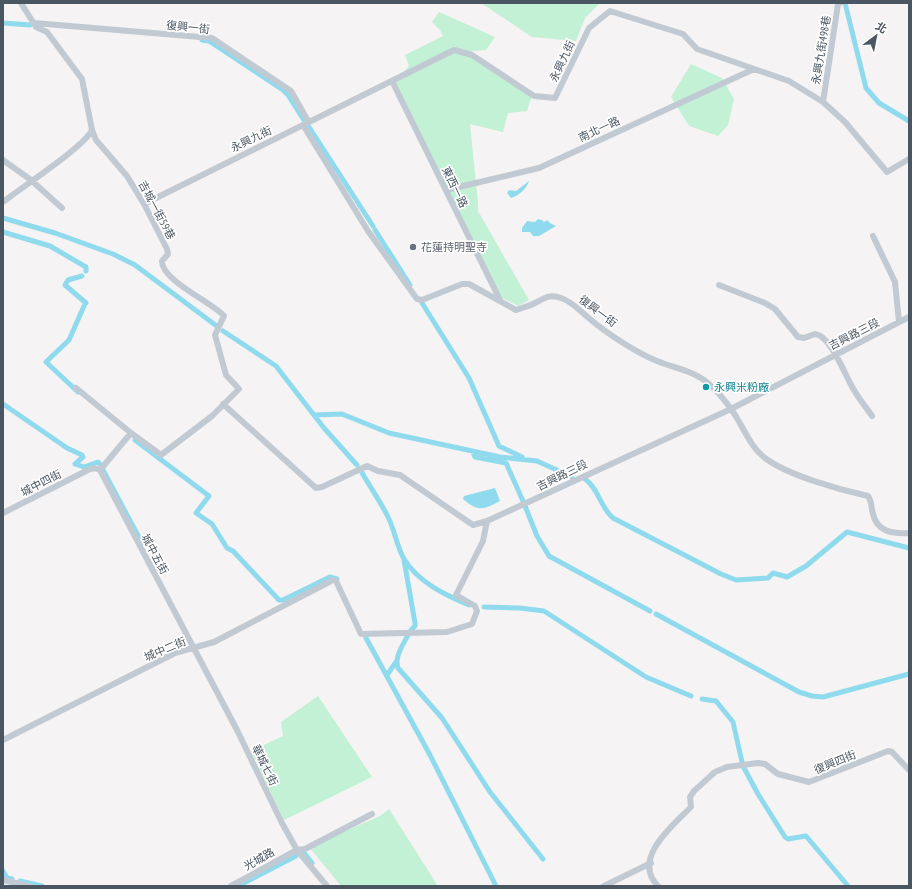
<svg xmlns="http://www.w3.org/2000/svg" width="912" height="889" font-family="'PT Sans Narrow','Noto Sans TC',sans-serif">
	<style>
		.green { fill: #c3f1d5 }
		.water { fill: #90daee }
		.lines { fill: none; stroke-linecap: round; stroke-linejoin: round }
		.canal { stroke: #90daee; stroke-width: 5 }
		.minor { stroke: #c1cad2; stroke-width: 6 }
		.worship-dot { fill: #6b7280; stroke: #fff; stroke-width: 1.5 }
		.culture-dot { fill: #0f9aa8; stroke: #fff; stroke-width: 1.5 }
		.labels { text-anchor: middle; stroke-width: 3.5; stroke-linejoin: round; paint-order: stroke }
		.street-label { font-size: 11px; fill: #4a5661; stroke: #fff }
		.worship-label { font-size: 11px; fill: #5b616d; stroke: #fff; text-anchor: start }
		.culture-label { font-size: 11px; fill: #0d838f; stroke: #fff; text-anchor: start }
	</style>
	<rect width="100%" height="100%" fill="#f5f3f3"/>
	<path class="green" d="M481 3H600L585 18 576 41 532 37Z
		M439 12 495 37 486 50 472 51 470 53 532 96 527 111 508 113 503 132 470 124 478 203V211L529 300 518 306 497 295 395 82 409 66 405 55 443 36 440 30 432 22Z
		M691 64 722 78 734 99 728 125 718 136 689 126 671 97Z
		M318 696 372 777 284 820 251 751 283 736 281 722Z
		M389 809 438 886H341L309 847 380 816Z"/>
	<path class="water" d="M529 181C527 188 519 196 511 198L507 193 509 190 516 191Z
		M538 219 542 220 544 222 547 220 550 223 556 226 539 236H533L530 232H522V228L527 221 535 222Z
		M495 488 500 501C483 510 478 512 463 499L464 496Z"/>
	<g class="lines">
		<path class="canal" d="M845 3 866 88 879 103 909 121
			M3 23 30 25
			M202 40 209 41 283 90 288 95 304 120
			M307 124 373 226
			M3 218 55 233 113 254 135 265 218 327
			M375 230 410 285
			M3 232 50 246 86 267V271
			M82 276 68 280 65 285 86 303
			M422 303 469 378 499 446 522 457
			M223 331 276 366 324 428 357 465
			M78 392 46 362 69 340 84 306
			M3 404 67 448 82 455 83 457 75 464 84 467 98 462 101 465
			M314 415 342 414 389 433 500 457 537 461 572 477
			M135 440 209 496 196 513 212 524 227 548 233 551 279 600H283L330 577 337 579
			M472 451 475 457 506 463 523 501
			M103 470 142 543
			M361 471C370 487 381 502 389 519 395 532 397 547 404 559 418 582 445 595 469 605
			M585 479C599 489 600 507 613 518L721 574 736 580 768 578 773 573 787 577 806 566 847 532 909 548
			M525 506 537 536 549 556 650 611
			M404 560 415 623V626L411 630
			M484 607 520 608 544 611 646 677 691 696
			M656 614 799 692 812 696 823 697 909 674
			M408 635C403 645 394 657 398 668L442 718 490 792 543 859
			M366 638 430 755 496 886
			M387 675 396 662
			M702 699 716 701 733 722 742 762
			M743 766 758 794 785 837 788 839 806 836 848 886
			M304 853 312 863
			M3 871 7 878 12 879
			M20 881 42 886
			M238 886 296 856"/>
		<path class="minor" d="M34 23 212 38 291 91 308 121
			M392 81 500 300
			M823 102 838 4 840 3
			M303 125 368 231 417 299 422 300 462 284H469L516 310C521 308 527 307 533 304 543 300 547 293 561 298 573 302 580 311 590 319 606 333 637 353 657 361 674 368 695 371 709 384 716 390 726 402 731 409 743 425 749 446 765 458 787 475 840 490 868 496 872 502 871 507 873 514 877 532 893 534 909 533
			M3 160 31 180 62 208
			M446 190 539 168 754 69
			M3 202C22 187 84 147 92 130
			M144 204 454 50 472 55 534 96 555 98 589 28 610 11 683 34 697 49 789 81 823 102 845 122 887 172 909 159
			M873 236 895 282 899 322
			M719 285 765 303 775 309 798 337 804 338 815 334C831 335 846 378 854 390 859 399 866 407 872 416
			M76 388 131 433
			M223 404 316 488 322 487 367 466 378 471 400 475 473 525 487 521
			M100 470 237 730 282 823 297 850 327 886
			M3 513 88 470 94 468 100 470 131 433 161 455 212 416 239 389 226 375 215 335 224 316C213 303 161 280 162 261L168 254 167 249 144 204 127 176 96 140 92 130 82 79 47 32 36 27 21 3
			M3 740 175 653 214 642 333 580 336 581 361 634 447 632 472 624 477 611 475 606 456 595 483 541 487 521 731 409 909 317
			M3 880 29 886
			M231 886 297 850 305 849 372 814
			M604 886 651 863
			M658 886C631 859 673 825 691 807L690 797 694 791 715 772 727 767 758 763 765 764 778 774 809 782 888 751 892 752 909 770"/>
	</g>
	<circle class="worship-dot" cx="413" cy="247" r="4"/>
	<circle class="culture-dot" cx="706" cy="387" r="4"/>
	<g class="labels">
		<g class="street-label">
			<text transform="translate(188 27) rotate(6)" y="4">復興一街</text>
			<text transform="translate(821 50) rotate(-81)" y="4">永興九街498巷</text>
			<text transform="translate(562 61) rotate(-65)" y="4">永興九街</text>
			<text transform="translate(599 129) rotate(-25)" y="4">南北一路</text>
			<text transform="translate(251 139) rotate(-26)" y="4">永興九街</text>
			<text transform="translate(455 187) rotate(64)" y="4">東西一路</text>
			<text transform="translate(157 210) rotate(62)" y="4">吉城一街59巷</text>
			<text transform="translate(598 311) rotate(37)" y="4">復興一街</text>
			<text transform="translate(854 334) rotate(-27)" y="4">吉興路三段</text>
			<text transform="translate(562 475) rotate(-26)" y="4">吉興路三段</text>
			<text transform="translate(41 483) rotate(-27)" y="4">城中四街</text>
			<text transform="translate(155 554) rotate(62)" y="4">城中五街</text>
			<text transform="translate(165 649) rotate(-23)" y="4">城中二街</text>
			<text transform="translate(835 762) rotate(-22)" y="4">復興四街</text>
			<text transform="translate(265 765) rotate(64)" y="4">華城七街</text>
			<text transform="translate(259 859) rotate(-29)" y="4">光城路</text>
		</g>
		<g class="worship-label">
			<text x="421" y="251">花蓮持明聖寺</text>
		</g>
		<g class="culture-label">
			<text x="714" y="391">永興米粉廠</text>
		</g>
	</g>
	<rect width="912" height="889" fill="none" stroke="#4a5661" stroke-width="8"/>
	<g transform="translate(876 36) rotate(32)" stroke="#ffffff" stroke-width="3" paint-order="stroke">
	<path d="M0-3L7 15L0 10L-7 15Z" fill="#4a5661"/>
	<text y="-6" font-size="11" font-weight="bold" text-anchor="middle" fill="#4a5661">北</text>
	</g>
</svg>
